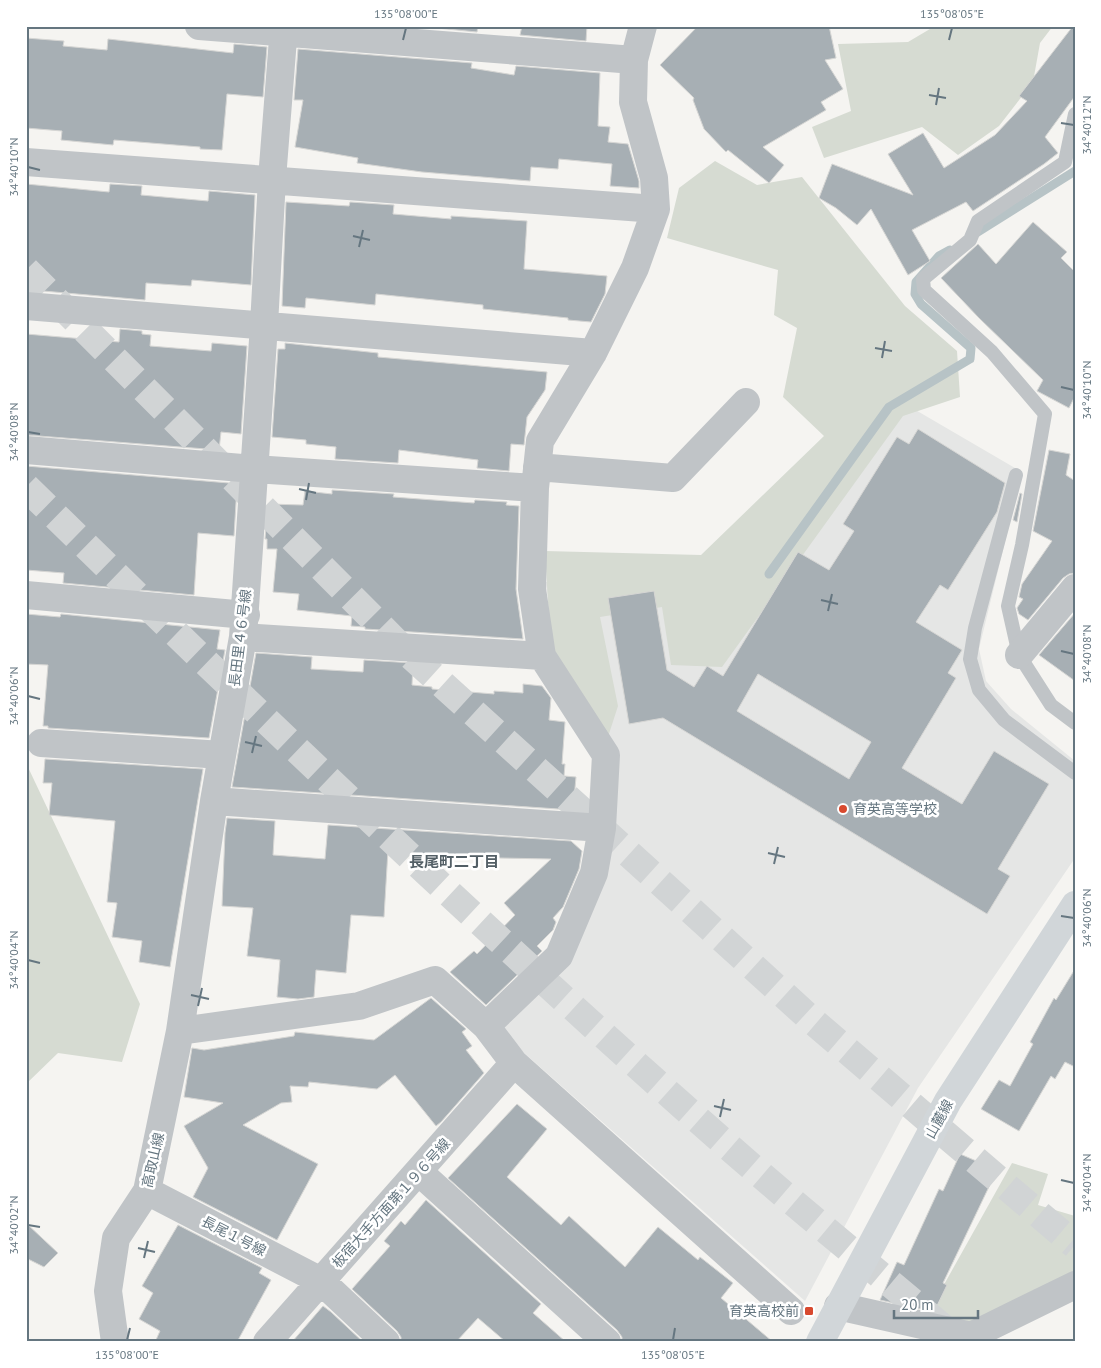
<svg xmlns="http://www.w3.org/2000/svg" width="1101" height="1368" font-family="'PT Sans','Noto Sans JP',sans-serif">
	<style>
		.built { fill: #e5e6e5 }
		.green { fill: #d6dbd2 }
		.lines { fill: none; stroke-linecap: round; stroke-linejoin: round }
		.stream { stroke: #b7c3c6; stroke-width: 9 }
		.building { fill: #a7afb4; stroke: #d6d6d4; fill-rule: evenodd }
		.motorway-tunnel { stroke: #d1d4d5; stroke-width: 28; stroke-dasharray: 28 14; stroke-linecap: butt }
		.service { stroke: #c0c4c7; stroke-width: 14 }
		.minor { stroke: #c0c4c7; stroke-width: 28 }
		.primary { stroke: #d1d6d9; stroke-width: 28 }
		.ticks { fill: none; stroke: #657680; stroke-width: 2 }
		.poi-dot { fill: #d8492e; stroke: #fff; stroke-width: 2 }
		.labels { text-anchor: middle; stroke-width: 5; stroke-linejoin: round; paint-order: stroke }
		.street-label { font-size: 14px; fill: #657680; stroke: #fff }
		.poi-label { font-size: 14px; fill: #657680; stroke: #fff; text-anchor: start }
		.neighbourhood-label { font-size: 15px; font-weight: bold; fill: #535f66; stroke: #fff }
		.neatline { fill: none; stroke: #657680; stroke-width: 2 }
		.ticks-label { font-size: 12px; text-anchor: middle; fill: #657680 }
	</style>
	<rect width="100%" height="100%" fill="#f5f4f1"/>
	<path class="built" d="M907 405 1022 472 979 649 986 681 1011 709 1075 761V858L918 1088 805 1301 497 1029 566 961 618 753 559 650 545 582 770 579Z"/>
	<path class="green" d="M935 26H1053L1040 43 1033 82 999 126 958 155 922 127 824 158 812 127 851 111 838 44 908 42Z
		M715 161 757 185 802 177 905 306 957 351 960 397 903 416 722 667 671 665 662 607 600 617 618 706 606 743 551 653 545 551 701 555 824 436 783 397 797 328 774 315 778 270 667 238 679 188Z
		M26 763 140 1004 122 1062 58 1053 26 1084Z
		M1012 1163 1048 1174 1038 1205 1075 1216V1273L972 1324 927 1315Z"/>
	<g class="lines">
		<path class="stream" d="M973 235 1075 171
			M769 574 889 407 970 359 971 348 921 304 915 294 916 282 939 256 950 250"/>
	</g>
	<path class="building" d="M417 26H478L477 32Z
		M522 26H587L586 41 520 35Z
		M698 26H829L836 58 825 60 843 89 821 102 826 110 763 147 784 165 769 183 728 150 726 152 704 129 693 100 694 98 660 65Z
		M1073 26H1075V96L1045 137 1058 153 1044 164 973 211 966 202 912 230 930 261 908 275 871 209 857 225 836 208 819 198 832 164 913 195 888 154 923 133 944 168 995 135 1027 101 1019 96Z
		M26 38 64 41 63 46 107 50 108 39 233 53 234 44 267 47 263 97 227 94 222 150 200 149V147L114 140 113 145 61 140 62 131 26 128Z
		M298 49 472 63 471 68 514 75 516 66 600 73 598 126 610 127 608 142 628 144 639 181V188L610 186 612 164 559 159 558 169 531 167 530 181 422 172 357 163 358 158 295 147 303 100H294Z
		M26 184 109 192 110 184 142 186 141 195 208 201 209 191 255 195 251 285 192 280 191 286 146 283 145 300 32 290V286H26Z
		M286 202 349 206 350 202 394 205 393 214 451 219V216L527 221 524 269 607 276 605 294 591 322 568 320V318L483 309V305L376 294 375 305 306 298 305 308 282 306Z
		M1033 222 1067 252 1061 258 1075 272V396L1069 408 1037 391 1043 380 979 318 941 278 978 244 996 264Z
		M120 329 142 331V334L151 335 150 346 211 351 212 343 247 346 241 434 221 432 219 450 26 435V334L119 342Z
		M285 343 378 353V357L547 372 545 390 527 417 524 445 511 444 509 471 477 468 478 460 399 450 398 463 335 459 336 447 306 444V440L272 437 278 349H285Z
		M918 429 1005 483 997 512 948 590 940 585 916 622 962 650 948 673 956 678 902 768 962 804 994 751 1049 784 998 869 1010 876 987 914 663 718 629 724 608 598 654 591 667 670 694 687 707 666 723 676 798 552 829 570 854 531 843 524 897 437 909 444ZM758 674 871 742 849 779 737 711Z
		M1049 450 1070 454 1066 475 1075 481V573L1069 574 1063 578 1028 620 1019 614 1017 608 1023 599 1019 597 1022 584 1052 541 1033 531Z
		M26 466 229 483V486H237L234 536 198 533 194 595 63 583 64 573 26 570Z
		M332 490 394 494 393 497 474 503 475 500 507 502 506 505 519 506 516 589 523 639 365 629V627L351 626 352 616 297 610 299 594 273 592 277 549H267V539H265L268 504 303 505 305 491 332 494Z
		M1020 493 1022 494 1017 522 1013 520Z
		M1075 613V681L1039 655Z
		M26 614 60 617 61 614 220 630 217 649 225 650 209 738 48 728V726H43L48 665 26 664Z
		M256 653 312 657 311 669 363 672 364 660 413 663 412 685 432 687V689L494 694V691L523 693V684L542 686 551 698 549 720 565 722 562 764H565L564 776 576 777 573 810 232 787Z
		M45 759 203 769 170 967 139 962 142 941 112 937 117 903 107 902 115 821 49 815 52 783H43Z
		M227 818 275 821 273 855 325 859 328 825 571 841 582 851 579 869 563 907 553 918 556 922 553 930 537 946 542 951 486 1005 450 972 474 951 477 954 515 915 504 903 551 859 447 857 388 850 384 917 351 915 346 973 316 970 314 997 298 999 277 997 280 960 247 956 253 908 222 906 225 833Z
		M1075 969V1067L1065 1062 1055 1079 1051 1076 1019 1131 981 1109 999 1080 1010 1086 1033 1044 1030 1042 1054 998 1056 1000Z
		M431 998 466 1029 462 1032 472 1046 466 1050 484 1073 441 1122 436 1126 395 1075 377 1089 309 1082 308 1087 290 1086 292 1102 281 1103 243 1125 318 1164 277 1240 193 1197 208 1168 184 1126 223 1103 184 1097 192 1048 204 1050 294 1036 295 1032 374 1040Z
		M517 1104 547 1129 507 1177 561 1225 569 1216 625 1267 658 1227 698 1260 700 1257 733 1283 721 1298 773 1342H622V1337L617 1330 448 1178Z
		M960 1154 997 1170 943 1283 947 1285 934 1312 880 1300 897 1262 904 1265 939 1189 943 1191Z
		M426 1200 541 1304 533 1313 566 1342H506L478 1318 456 1342H401V1337L397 1331 352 1289 390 1246 384 1241 401 1221 405 1225Z
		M26 1223 58 1253 44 1267 26 1258Z
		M178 1225 262 1268 259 1273 271 1280 237 1342H155L160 1331 139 1319 153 1293 142 1286Z
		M323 1306 331 1312 363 1342H292Z"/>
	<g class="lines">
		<path class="motorway-tunnel" d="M26 270 396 642 815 1023 1075 1245
			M26 487C253 710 483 930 721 1140 797 1207 876 1271 953 1336"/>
		<path class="service" d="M1075 114 1065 162 978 221 970 240 923 279 924 290 992 352 1045 414 1022 545 1008 606 1019 655 1051 705 1075 723
			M1016 475 975 628 970 659 979 690 1004 720 1075 773"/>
		<path class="minor" d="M199 26 634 60
			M26 162 656 209
			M26 306 593 353
			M26 450 254 469 535 488
			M537 467 673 478 746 402
			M26 595 246 615
			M243 637 542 656
			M1019 655 1075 588
			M41 743 222 755
			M214 801 602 828
			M486 1026 559 956 594 873 602 828 606 755 542 656 532 589 535 488 540 441 593 353 635 268 656 209 654 178 633 102 634 60 643 26
			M180 1031 359 1006 435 980 486 1026 514 1063 791 1311
			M419 1172 607 1342
			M147 1191 321 1281 386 1342
			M838 1306 971 1336 1075 1285
			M115 1342 108 1291 116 1238 147 1191 180 1031 214 801 243 637 264 325 272 179 284 26
			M267 1342 514 1063"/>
		<path class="primary" d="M820 1342 948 1101 1075 905"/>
	</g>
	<path class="ticks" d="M403 40 406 28M949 40 952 28M929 95 946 98M936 105 939 88M1061 123 1074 125M28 167 40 170M353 236 370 240M359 247 363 230M875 348 892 351M882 358 885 341M1061 387 1074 390M28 432 40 434M299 489 316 493M306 500 309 483M821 600 838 604M828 611 832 594M1061 651 1074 654M28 696 40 699M245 742 262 746M252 753 256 736M768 853 785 857M774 864 778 847M1061 916 1074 918M28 960 40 963M191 995 209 999M198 1006 202 988M714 1106 731 1110M720 1117 724 1099M1061 1180 1074 1183M28 1225 40 1227M138 1248 155 1252M144 1258 148 1241M127 1340 130 1328M673 1340 675 1328"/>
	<g class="poi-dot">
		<circle cx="843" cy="809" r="5"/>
		<rect x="804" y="1306" width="10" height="10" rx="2.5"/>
	</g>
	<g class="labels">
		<g class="street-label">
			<text transform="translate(240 638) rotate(-83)" y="5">長田里４６号線</text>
			<text transform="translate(939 1119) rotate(-61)" y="5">山麓線</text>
			<text transform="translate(153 1160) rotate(-77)" y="5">高取山線</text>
			<text transform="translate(391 1203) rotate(-48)" y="5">板宿大手方面第１９６号線</text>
			<text transform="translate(234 1236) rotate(27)" y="5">長尾１号線</text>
		</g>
		<g class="poi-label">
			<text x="853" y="814">育英高等学校</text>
			<text x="799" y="1316" text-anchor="end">育英高校前</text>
		</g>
		<g class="neighbourhood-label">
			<text x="454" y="867">長尾町二丁目</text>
		</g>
	</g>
	<rect width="1101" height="1368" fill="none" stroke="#ffffff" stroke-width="55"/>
	<path d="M894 1310v8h84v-8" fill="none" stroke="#657680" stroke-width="2.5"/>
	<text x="901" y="1310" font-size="15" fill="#657680" stroke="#ffffff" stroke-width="4" paint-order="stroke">20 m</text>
	<rect x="28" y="28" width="1046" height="1312" class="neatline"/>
	<g class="ticks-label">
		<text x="406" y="18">135°08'00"E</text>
		<text x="952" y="18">135°08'05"E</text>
		<text transform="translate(1087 125) rotate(-90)" y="4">34°40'12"N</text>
		<text transform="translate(14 167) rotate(-90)" y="4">34°40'10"N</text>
		<text transform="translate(1087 390) rotate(-90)" y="4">34°40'10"N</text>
		<text transform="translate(14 432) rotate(-90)" y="4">34°40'08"N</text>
		<text transform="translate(1087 654) rotate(-90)" y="4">34°40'08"N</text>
		<text transform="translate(14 696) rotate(-90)" y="4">34°40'06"N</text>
		<text transform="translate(1087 918) rotate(-90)" y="4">34°40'06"N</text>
		<text transform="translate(14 960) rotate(-90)" y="4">34°40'04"N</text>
		<text transform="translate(1087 1183) rotate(-90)" y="4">34°40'04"N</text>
		<text transform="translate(14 1225) rotate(-90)" y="4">34°40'02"N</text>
		<text x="127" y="1359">135°08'00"E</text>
		<text x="673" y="1359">135°08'05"E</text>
	</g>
</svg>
